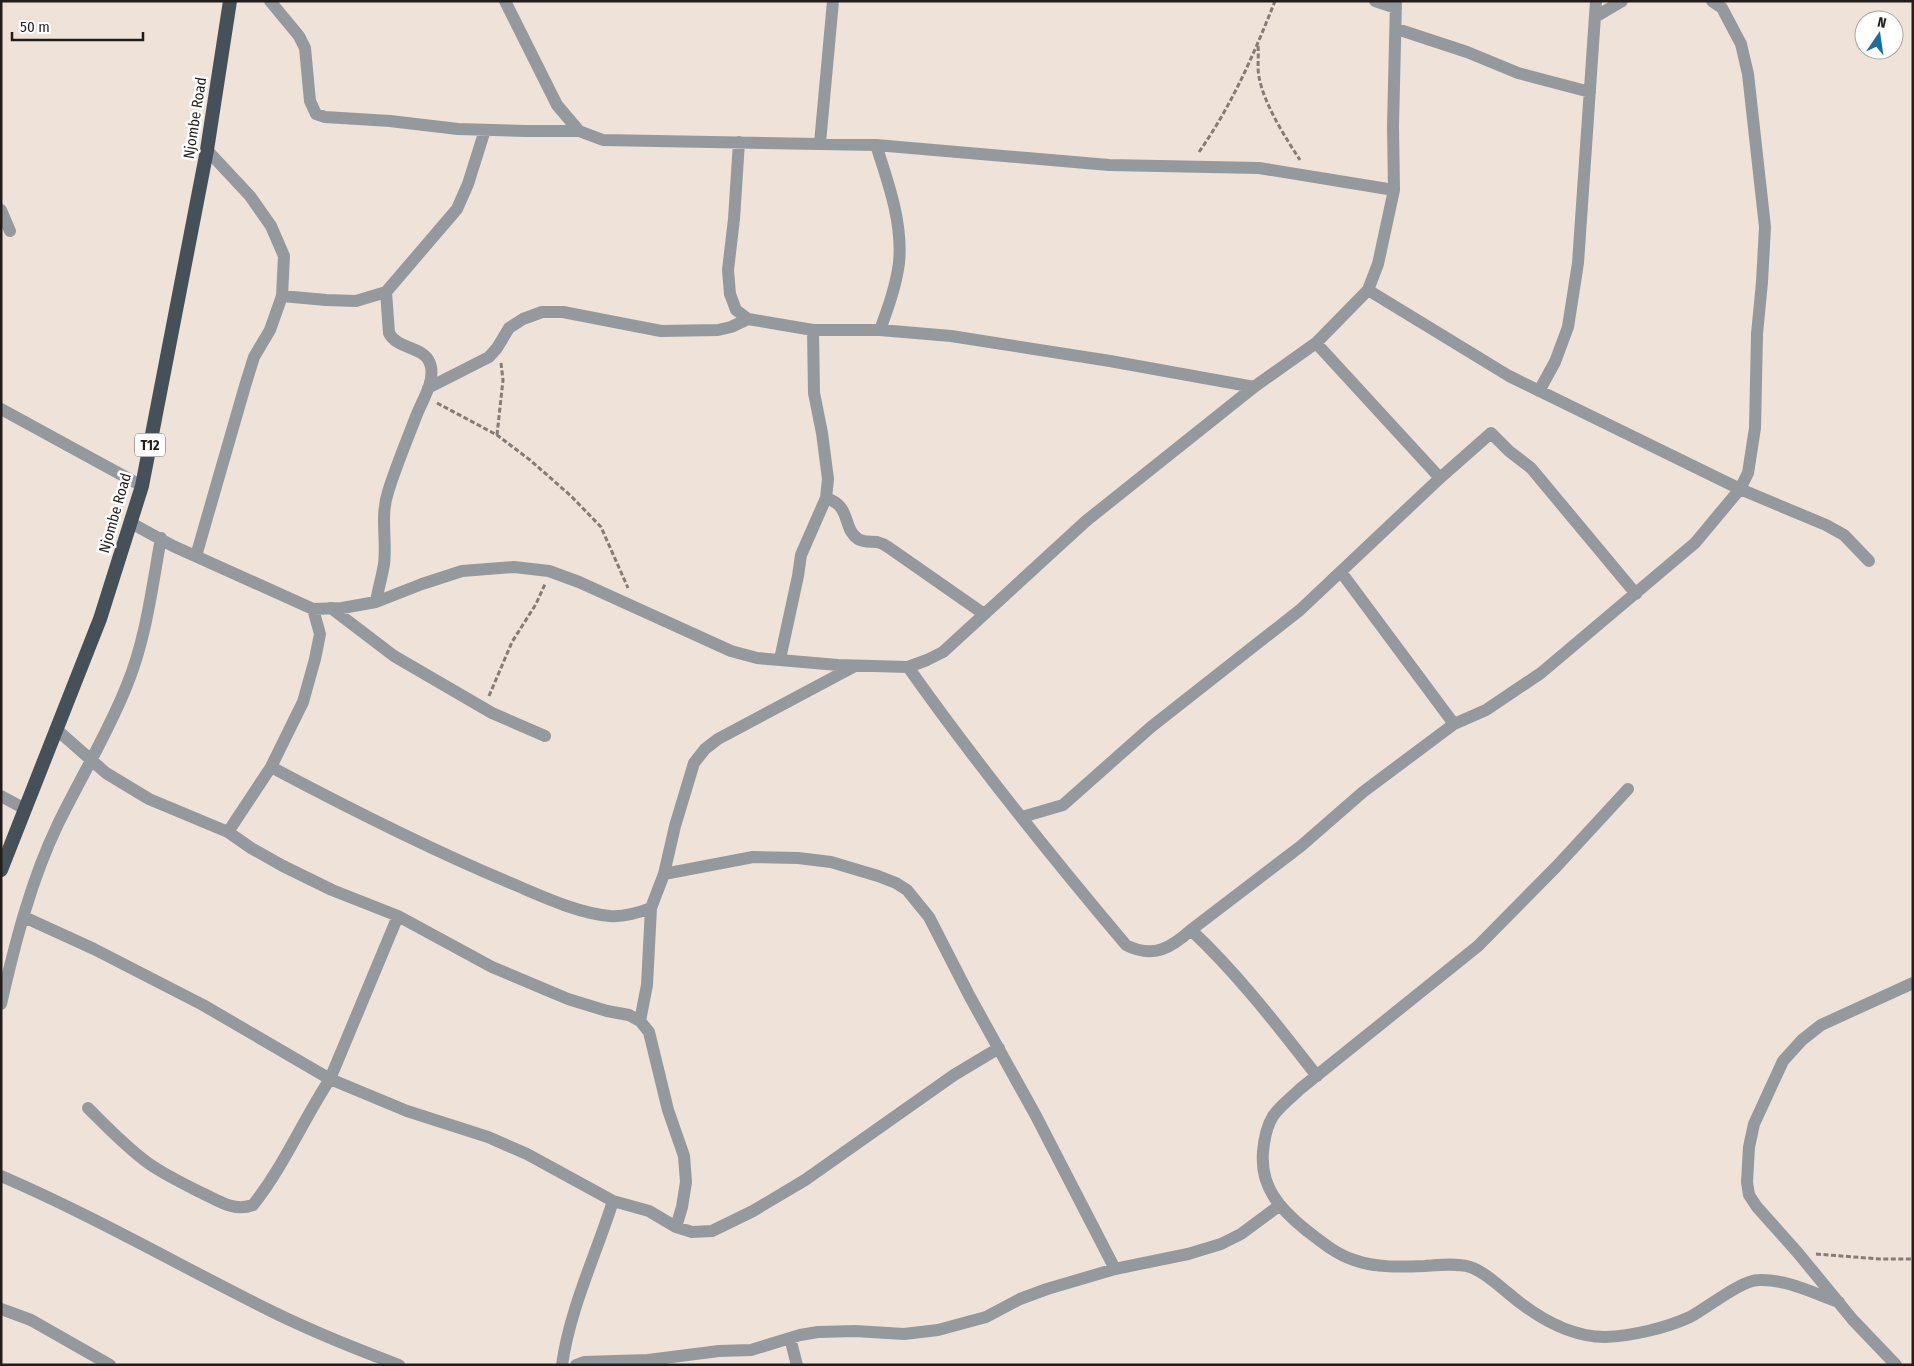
<svg xmlns="http://www.w3.org/2000/svg" width="1914" height="1366" font-family="'Fira Sans Condensed',sans-serif">
	<style>
		.lines { fill: none; stroke-linecap: round; stroke-linejoin: round }
		.path { stroke: #857c76; stroke-width: 3; stroke-dasharray: 5 2.5; stroke-linecap: butt }
		.minor { stroke: #94999d; stroke-width: 12 }
		.trunk { stroke: #465058; stroke-width: 14 }
		.labels { text-anchor: middle; stroke-width: 5; stroke-linejoin: round; paint-order: stroke }
		.shield { fill: #fff; stroke: #64615f; stroke-width: 1 }
		.shield-label { font-size: 14px; font-weight: bold; fill: #221d1a }
		.street-label { font-size: 15px; fill: #221d1a; stroke: #fff }
	</style>
	<rect width="100%" height="100%" fill="#efe2d9"/>
	<g class="lines">
		<path class="path" d="M1258 46C1259 56 1257 67 1259 77 1264 104 1285 137 1300 160
			M1199 152C1232 105 1254 54 1275 1
			M437 403 497 435 530 460 571 496 601 527 628 588
			M497 435 503 380 501 363
			M489 696 512 642 536 604 545 584
			M1816 1254 1880 1259H1913"/>
		<path class="minor" d="M270 1 299 36 305 48 310 101 316 114 325 117 390 121 458 129 525 131H579
			M505 1 557 105 579 131 603 140 876 145 1109 165 1259 168 1394 190
			M1375 1 1396 8
			M1595 17 1622 1
			M1397 29 1467 52 1518 73 1590 92
			M739 142 734 219 728 270 730 294 736 310 748 319 813 330H880L951 336 1110 361 1254 387
			M820 143 833 1
			M876 145C888 182 903 223 899 263 896 286 888 308 880 330
			M1 210 10 231
			M1368 290 1509 376 1740 489 1826 525 1844 535 1869 561
			M282 296 326 300 356 301 386 292 457 209 468 184 485 130
			M1316 343 1440 478
			M428 388 489 357 497 348 509 328 523 319 542 312H563L661 331 718 330 731 327 748 319
			M1539 391 1555 362 1568 327 1578 263 1596 1
			M1 409 142 486
			M826 498C852 506 842 528 858 539 865 543 871 541 877 542 881 543 885 545 888 547L984 614
			M131 523 173 546 313 609 342 608 376 602 422 584 462 571 514 567 549 571 579 582 731 651 757 658 838 665 908 667 927 660 943 652 1086 521 1254 387 1316 343 1368 290 1378 264 1394 190 1393 126 1396 1
			M196 556 245 386 254 357 270 330 282 296 284 256 271 226 250 196 207 150
			M1341 572 1454 724
			M376 602C378 589 382 577 384 564 387 541 380 516 388 492 396 466 407 440 417 414 423 399 434 383 431 367 427 345 398 351 389 333L386 292
			M331 608 394 656 492 713 545 736
			M780 659 798 576 801 555 826 498 828 479 822 433 814 393 813 330
			M908 667C976 763 1050 855 1126 945 1153 959 1171 948 1191 930L1301 846 1363 792 1454 724 1486 710 1541 673 1695 543 1740 489 1748 473 1755 428 1757 334 1762 282 1765 227 1748 74 1741 44 1722 8 1712 1
			M56 729 106 773 149 799 228 832 251 848 283 866 332 890 398 916 492 967 568 999 607 1011 629 1015 640 1021 649 1032 668 1110 684 1156 686 1182 682 1207 676 1227
			M271 767C350 809 431 850 513 884 544 897 577 913 610 916 625 917 638 913 651 908
			M1628 789 1556 867 1478 946 1300 1089C1292 1097 1280 1106 1273 1116 1267 1126 1264 1139 1263 1152 1260 1187 1280 1209 1306 1230 1320 1241 1336 1254 1354 1260 1376 1268 1402 1267 1425 1266 1440 1265 1456 1263 1470 1267 1483 1271 1497 1284 1508 1293 1535 1316 1568 1337 1605 1337 1632 1336 1666 1328 1690 1317 1707 1308 1741 1280 1759 1280 1786 1279 1813 1293 1839 1302
			M1 796 25 809
			M1022 817 1063 805 1151 727 1300 610 1440 478 1491 433 1509 451 1531 468 1636 594
			M228 832 271 767 303 702 315 659 320 634 313 609
			M664 874 753 857 798 858 831 862 878 876 896 883 907 890 929 917 970 997 1036 1116 1115 1269
			M24 917 94 949 203 1005 330 1079 407 1111 488 1137 527 1154 613 1201 649 1211 676 1227 692 1232 712 1231 753 1211 805 1180 954 1075 999 1048
			M1191 930C1238 974 1277 1025 1317 1076
			M1 1004C15 943 31 880 58 824 81 777 108 733 127 685 146 639 152 587 161 538
			M640 1021 647 985 651 908 664 874 675 826 694 763 705 749 718 739 855 666
			M88 1108C107 1127 126 1147 148 1163 165 1175 184 1184 202 1193 219 1201 234 1212 253 1205 284 1166 303 1120 330 1079L398 916
			M1 1176C94 1216 182 1267 273 1312 314 1332 356 1349 399 1365
			M1 1309 31 1320 110 1365
			M790 1338 797 1365
			M562 1365C570 1308 596 1255 613 1201
			M576 1365 584 1362 648 1360 719 1351 751 1350 800 1335 818 1332 855 1331 904 1334 938 1330 986 1317 1020 1299 1047 1289 1115 1269 1188 1254 1221 1244 1241 1234 1280 1205
			M1896 1365 1853 1320 1798 1253 1757 1207 1749 1195 1747 1182 1749 1147 1754 1124 1783 1061 1802 1040 1821 1025 1913 983"/>
		<path class="trunk" d="M1 870 100 619 142 486 207 150 230 1"/>
	</g>
	<g class="labels">
		<rect class="shield" x="135" y="433.5" width="30" height="23" rx="4"/>
		<g class="shield-label">
			<text x="150" y="450">T12</text>
		</g>
		<g class="street-label">
			<text transform="translate(195 118) rotate(-81)" y="5">Njombe Road</text>
			<text transform="translate(115 513) rotate(-74)" y="5">Njombe Road</text>
		</g>
	</g>
	<rect width="1914" height="1366" fill="none" stroke="#221d1a" stroke-width="5"/>
	<g transform="translate(1879 35) rotate(13)"><circle r="24" fill="#ffffff" stroke="#a7a5a3"/>
	<path d="M0-4L9 19L0 12L-9 19Z" fill="#1c6e9f"/>
	<text y="-8" font-size="14" font-weight="bold" text-anchor="middle" fill="#221d1a">N</text>
	</g>
	<path d="M12 32v8h131v-8" fill="none" stroke="#221d1a" stroke-width="2.5"/>
	<text x="20" y="32" font-size="15" fill="#221d1a" stroke="#ffffff" stroke-width="4" paint-order="stroke">50 m</text>
</svg>
